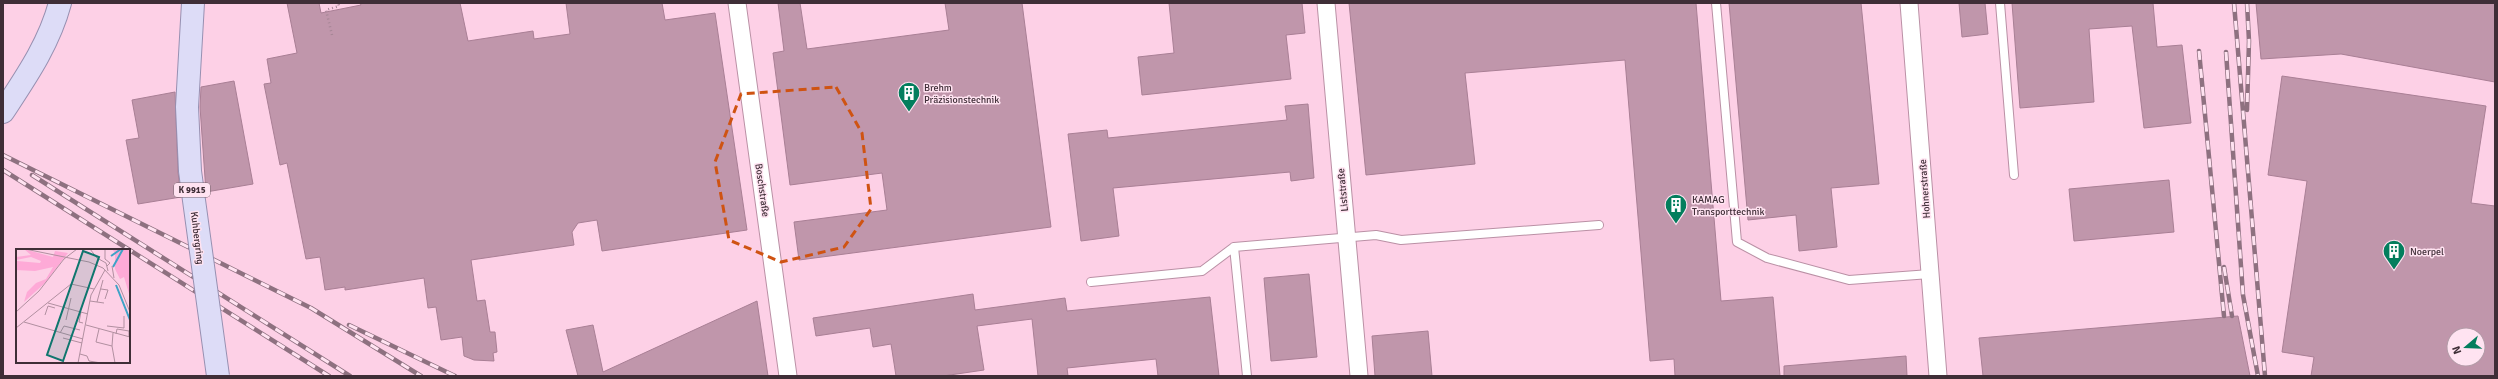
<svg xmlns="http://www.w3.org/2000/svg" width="2498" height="379" font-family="Signika,sans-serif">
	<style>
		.building { fill: #c096ab; stroke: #a97f95; fill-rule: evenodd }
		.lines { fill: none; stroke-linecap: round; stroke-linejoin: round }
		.lane-casing { stroke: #ba90a5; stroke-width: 10 }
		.street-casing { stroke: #ba90a5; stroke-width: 19 }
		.primary-casing { stroke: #9790b1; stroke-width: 24 }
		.path { stroke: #a68696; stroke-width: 2.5; stroke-dasharray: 1 3; stroke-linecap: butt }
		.lane { stroke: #fff; stroke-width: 8 }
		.street { stroke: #fff; stroke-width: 17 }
		.primary { stroke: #dddcf7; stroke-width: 22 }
		.rail-casing { stroke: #8e7180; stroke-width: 4.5 }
		.rail { stroke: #ffe3f1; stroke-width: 3; stroke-dasharray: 9; stroke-linecap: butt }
		.primary-bridge-casing { stroke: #9790b1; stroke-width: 24; stroke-linecap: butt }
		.primary-bridge { stroke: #dddcf7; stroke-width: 22 }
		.marked { fill: none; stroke: #cf5312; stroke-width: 3; stroke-dasharray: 8 5; stroke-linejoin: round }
		.labels { text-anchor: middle; stroke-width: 3; stroke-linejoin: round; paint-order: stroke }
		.shield { fill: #ffe3f1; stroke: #79646f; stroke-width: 1 }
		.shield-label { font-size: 9px; font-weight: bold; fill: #3f2e37 }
		.poi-label { font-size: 10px; fill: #3f2e37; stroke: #ffe3f1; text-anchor: start }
		.street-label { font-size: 10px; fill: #3f2e37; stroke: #ffe3f1 }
		.inset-river { fill: none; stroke: #3ea2c7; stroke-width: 2 }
		.inset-road { fill: none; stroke: #b18fa0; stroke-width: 1 }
		.view { fill: #0f766e; fill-opacity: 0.15; stroke: #0f766e; stroke-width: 2 }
		.inset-edge { fill: none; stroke: #3f2e37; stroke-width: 2 }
	</style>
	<rect width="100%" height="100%" fill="#fdd0e6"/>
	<path class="building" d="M287 3H319L321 13 361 5 360 3H460L468 41 533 31 534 39 570 34 566 3H662L665 20 715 13 747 230 602 251 597 220 578 223 572 232 574 245 471 260 477 301 485 300 490 332H495L497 352 493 353 494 361 474 360 464 356 462 337 441 340 436 307 428 308 424 278 345 290V287L325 290 320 257 306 259 287 163 280 165 264 84 271 83 267 59 297 53Z
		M778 3H800L807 49 949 30 945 3H1022L1051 227 799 260 794 222 887 210 882 173 790 185 773 53 784 51Z
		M1169 3H1302L1305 33 1286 35 1291 79 1142 95 1138 57 1174 53Z
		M1349 3H1696L1721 301 1773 297 1780 376H1675L1674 359 1650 361 1625 60 1465 73 1475 164 1366 175Z
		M1729 3H1861L1879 184 1831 188 1837 247 1799 251 1796 215 1748 220Z
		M1959 3H1985L1988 34 1962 37Z
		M2012 3H2153L2157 47 2182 45 2191 123 2144 128 2132 26 2089 29 2094 102 2020 108Z
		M2256 3H2495V82L2341 54 2261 59Z
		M2282 76 2486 106 2471 203 2495 206V376H2311L2314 357 2282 352 2307 181 2268 175ZM2454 335H2478V359H2454Z
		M234 81 253 184 206 192 200 107 201 87Z
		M175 92 178 172 181 197 138 204 126 140 139 138 132 100Z
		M1308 104 1314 178 1291 181 1290 172 1113 188 1119 236 1081 241 1068 134 1107 130 1108 138 1287 120 1285 106Z
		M2169 180 2174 232 2074 241 2069 189Z
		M1309 274 1317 357 1271 361 1264 278Z
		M973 294 975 310 1065 298 1067 311 1210 297 1219 376H1158L1156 359 1067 368 1068 376H1038L1032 319 977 326 984 370 943 376H896L891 344 873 347 870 328 816 336 813 318Z
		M757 301 768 376H578L566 330 593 325 603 372Z
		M2238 316 2250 376H1983L1979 338Z
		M1428 331 1432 376H1375L1372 336Z
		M1906 356 1907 376H1784V366Z"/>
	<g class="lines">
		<g class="lane-casing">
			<path id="lane" d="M1716 3 1737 242 1767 258 1849 280 1930 274
				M2000 3 2014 175
				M1234 247 1247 376
				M1091 282 1202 271 1234 247 1376 235 1401 240 1599 225"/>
		</g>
		<g class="street-casing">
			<path id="street" d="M737 3 788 376
				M1326 3 1359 376
				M1909 3 1938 376"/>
		</g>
		<g class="primary-casing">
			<path id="primary" d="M3 112C26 77 49 44 60 3"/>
		</g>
		<path class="path" d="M332 35 326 10 339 6 338 3"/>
		<use href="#lane" class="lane"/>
		<use href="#street" class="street"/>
		<use href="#primary" class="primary"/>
		<g class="rail-casing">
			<path id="rail" d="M2234 3 2265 376
				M2247 3 2249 41 2247 110
				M2199 51 2224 316
				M2226 52 2243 295 2258 376
				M3 155 311 308 421 376
				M3 170 329 376
				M32 175 350 376
				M2224 267 2232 316
				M349 325 455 376"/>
		</g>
		<use href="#rail" class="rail"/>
		<g class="primary-bridge-casing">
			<path id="primary-bridge" d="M193 3 187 107 190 171 218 376"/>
		</g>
		<use href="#primary-bridge" class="primary-bridge"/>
	</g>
	<path class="marked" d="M836 87 862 133 871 209 844 247 781 262 729 240 715 162 741 94Z"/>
	<defs>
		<g id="building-pin" transform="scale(1.15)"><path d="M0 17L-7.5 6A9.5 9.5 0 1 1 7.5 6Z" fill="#037e5d" stroke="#ffe3f1"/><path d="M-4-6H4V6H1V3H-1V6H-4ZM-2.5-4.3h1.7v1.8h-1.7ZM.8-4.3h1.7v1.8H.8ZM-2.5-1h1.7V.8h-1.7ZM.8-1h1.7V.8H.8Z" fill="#fff"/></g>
	</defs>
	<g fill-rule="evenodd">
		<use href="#building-pin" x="909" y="93"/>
		<use href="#building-pin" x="1676" y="205"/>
		<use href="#building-pin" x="2394" y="251"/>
	</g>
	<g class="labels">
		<rect class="shield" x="174" y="183" width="36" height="14" rx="3"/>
		<g class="shield-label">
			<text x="192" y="193">K 9915</text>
		</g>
		<g class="poi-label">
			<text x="924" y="91">Brehm<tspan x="924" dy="12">Präzisionstechnik</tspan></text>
			<text x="1692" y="203">KAMAG<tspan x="1692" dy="12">Transporttechnik</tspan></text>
			<text x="2410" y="255">Noerpel</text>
		</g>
		<g class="street-label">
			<text transform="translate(1924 189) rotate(-94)" y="4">Hohnerstraße</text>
			<text transform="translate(763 190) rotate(82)" y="4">Boschstraße</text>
			<text transform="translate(1342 190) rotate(-95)" y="4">Liststraße</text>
			<text transform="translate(198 238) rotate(83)" y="4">Kuhbergring</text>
		</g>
	</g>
	<g transform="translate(16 249)">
		<rect width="114" height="114" fill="#fdd0e6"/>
		<path d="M8 0 37 8 39 2 52 4 29 34 8 53 11 43 20 34 30 30 37 18 19 22 0 21 1 12 24 14 25 12 15 8 0 11V8L15 6ZM96 0H114V48L108 28 104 30 99 20V4Z" fill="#feaad7"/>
		<path class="inset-river" d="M95 7 105 0M97 18 107 0M100 36 114 71"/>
		<path class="inset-road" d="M9 0 73 13 87 19 103 36 114 63M74 0 81 9 90 14 92 22M89 0V10L94 14 91 17M96 17 98 29M85 40 92 41 89 50M74 52 88 54M81 53 87 31M32 54 72 65M0 63 23 42 48 10 61 0M65 63 63 73 67 74M29 66 32 57 39 59M50 71 55 49M8 73 67 90M70 76 114 88M91 77 108 79V67M0 79 55 35 78 40M83 80 80 93 96 97M44 84 48 77 64 81M97 84 96 97 99 114M100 85 101 80 113 82V88M47 89 66 94M64 105 71 107 73 112 85 114M62 114 75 46 89 21"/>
		<path class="view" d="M67 2 83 8 47 112 31 106Z"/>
		<rect width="114" height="114" class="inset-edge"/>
	</g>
	<rect width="2498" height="379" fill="none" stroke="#3f2e37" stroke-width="8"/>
	<g transform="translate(2466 347) rotate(251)"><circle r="19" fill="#ffe3f1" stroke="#b29ba7"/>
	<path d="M0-3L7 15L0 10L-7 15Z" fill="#037e5d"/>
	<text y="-6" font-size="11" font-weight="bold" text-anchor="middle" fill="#3f2e37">N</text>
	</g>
</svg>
